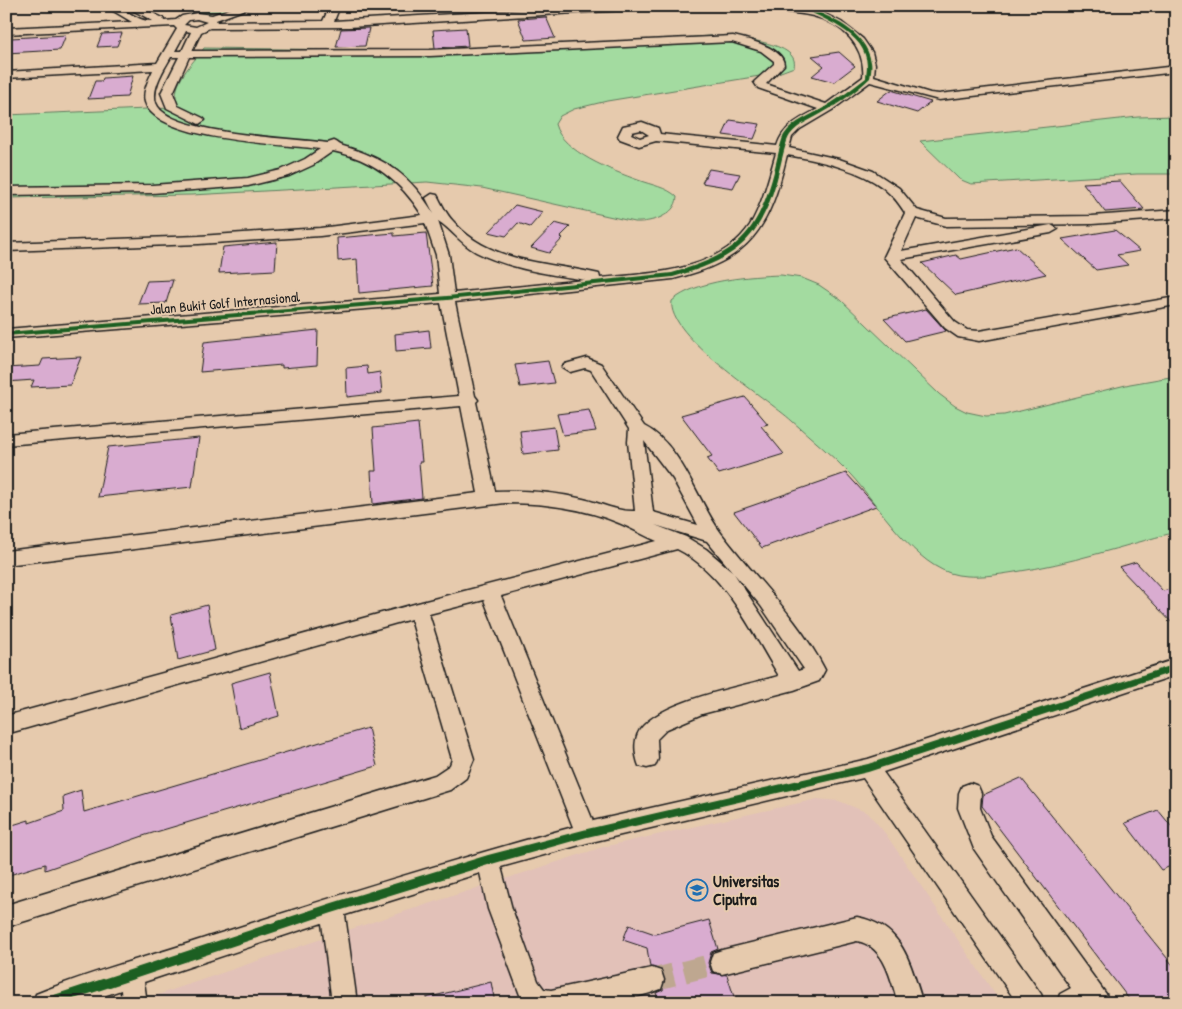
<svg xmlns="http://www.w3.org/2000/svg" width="1182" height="1009" font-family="'Patrick Hand',sans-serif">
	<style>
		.built { fill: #e2c1b8 }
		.green { fill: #a3dba0; stroke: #607c5e }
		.building { fill: #d9acd0; stroke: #1c1c1c }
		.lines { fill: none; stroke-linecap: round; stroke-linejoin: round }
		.minor-tunnel { stroke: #bea790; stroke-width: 22; stroke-dasharray: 22 11; stroke-linecap: butt }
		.minor-casing { stroke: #1c1c1c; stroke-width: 3 }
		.minor { fill: #e6caad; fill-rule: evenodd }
		.cycleway-casing { stroke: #e6caad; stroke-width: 3 }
		.cycleway { fill: #1b5e20; fill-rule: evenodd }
		.labels { text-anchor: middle; stroke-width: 4; stroke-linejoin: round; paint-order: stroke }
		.street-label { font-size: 14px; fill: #1c1c1c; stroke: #e6caad }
		.near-poi-label { font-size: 16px; font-weight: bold; fill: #1c1c1c; stroke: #e6caad; text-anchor: start }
	</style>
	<rect width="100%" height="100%" fill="#e6caad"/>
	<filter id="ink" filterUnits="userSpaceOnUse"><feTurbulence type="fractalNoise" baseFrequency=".02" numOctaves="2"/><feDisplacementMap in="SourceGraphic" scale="10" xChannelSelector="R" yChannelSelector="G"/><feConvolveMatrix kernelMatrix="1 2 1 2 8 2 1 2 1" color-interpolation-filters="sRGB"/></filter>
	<g filter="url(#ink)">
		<path class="built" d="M817 799 839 801 868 813 885 833 1001 1003H134L339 933 603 847Z"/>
		<path class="green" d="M168 6H248C225 11 189 18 168 6Z
			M709 36C726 37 801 40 794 67L778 73 607 101 574 109 560 116 555 124C562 152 613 171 638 180 651 185 667 187 677 197 676 216 650 223 635 222L482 188 427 182 192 195 6 198V115L170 108 177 103C171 83 193 63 204 48L436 51 565 46Z
			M1176 116V174H1137L971 184 959 179 920 141 1138 117Z
			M781 275 802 278 819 285 841 300 939 394 955 406 967 412 986 416 1004 415 1130 384 1176 376V532C1122 546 1069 564 1015 572 996 575 977 578 958 575 915 568 879 505 850 474 832 455 811 438 792 421 767 398 666 336 672 301 696 280 750 276 781 275Z"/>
		<path class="building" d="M546 17 555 38 526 40 518 19Z
			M369 28 365 46 336 47 341 29Z
			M466 28 468 46 435 48 433 30Z
			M122 33 117 46 97 47 102 34Z
			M66 35 60 50 6 53V46L11 38Z
			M839 52 855 66 834 82 812 76 824 66 812 56Z
			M133 76 127 97 88 99 95 81H102L103 78Z
			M891 90 931 102 917 113 877 101Z
			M730 120 760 124 754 139 723 135Z
			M709 169 740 174 733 188 702 183Z
			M1120 181 1144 209 1105 212 1083 183Z
			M515 205 543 212 530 227 518 223 506 236 489 232Z
			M555 223 570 227 560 237 563 238 549 253 531 248Z
			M1115 230 1140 251 1117 255 1128 265 1096 270 1062 239Z
			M394 233V236L426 233 433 286 359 293 357 259 338 261 337 238Z
			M277 242 275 270 219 273 223 247Z
			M1016 247 1046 274 956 295 922 263 956 255 961 259Z
			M173 280 166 303 138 304 147 281Z
			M926 309 946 331 905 341 884 319Z
			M318 330 317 365 282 368V365L200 372 204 342Z
			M429 330 431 348 396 351 395 334Z
			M81 357 70 385 31 387 34 380 6 382V368L40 366 43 359Z
			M548 361 554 383 520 387 515 365Z
			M367 366 368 374 380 372 382 393 347 397 346 368Z
			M745 397 768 424 761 426 784 454 719 474 707 458 712 456 681 415Z
			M589 410 596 431 563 435 557 414Z
			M418 423 422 462H419L422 498 373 504 371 471H376L373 428Z
			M554 427 558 450 523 454 520 431Z
			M199 438 192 487 98 497 108 447Z
			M846 473 876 506 762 548 734 512Z
			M1136 562 1163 591 1176 587V627L1119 567Z
			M207 605 215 650 178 660 171 615Z
			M270 672 279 716 239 728 231 683Z
			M368 728 377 766 146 835 45 870V864L6 876V827L29 820V823L64 811 63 796 81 790 84 812Z
			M1021 778 1176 969V1003H1132L982 806 983 795Z
			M1158 810 1176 832V864L1161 870 1125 823Z
			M709 920 718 949 711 952 708 963 712 973 727 975 736 1003H660L656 993 663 990 666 981 663 970 650 967 647 948 623 940 629 925 655 934Z
			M491 982 495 1003H427L426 998Z"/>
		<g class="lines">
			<path class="minor-tunnel" d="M652 980 722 962"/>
			<g class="minor-casing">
				<path id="minor" d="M105 6C127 6 135 22 153 21L125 6H138L163 18 164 21 176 20 182 16 197 13 212 15 238 6H254L216 20 217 22 323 21 330 6H340L334 21 587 6H645L640 9 349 27 210 28 201 32 192 51 430 50 733 36C747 39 784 48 784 65L766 84 826 104 863 77C866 47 842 23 813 16 796 12 777 11 759 9L754 6H809L841 22 863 39 872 52 875 64 874 76 930 93 939 94 1176 66V72L939 100 870 82 832 110 800 129 792 137 789 148 839 159 873 171 899 188 917 210 946 218 1092 216 1176 210V218L1092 224 946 226 916 218 901 251 1051 225 1058 229 1051 233 901 259 955 322 967 330 979 331 1176 297V305L979 341 958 337 945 328 884 257 905 213C901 207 897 200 891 195 869 171 818 160 787 155 769 229 751 260 673 279L455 302 475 396 478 400 476 402 495 491C525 490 554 492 583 499 600 503 618 512 635 511L628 442 629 429 591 370 585 368 570 372 562 367 565 364 587 358 601 364 644 426C682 445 697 501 721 533 756 579 799 619 825 670L819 681 794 690 702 714 667 729 657 739 658 759 655 766 647 768 639 766C634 753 633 736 643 726 668 699 743 686 779 676 752 632 725 573 677 549L501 596 593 821 868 759 1176 659V675L883 772 1041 994 1044 1003H1017L863 778 587 843 501 867 512 909 538 981 544 989 551 990 652 968 661 971 664 980 661 989C617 1007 569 1003 523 1003L488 909 480 873 345 915 357 1003H332L322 923 144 982 147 1003H122L121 990 83 1003H33L36 994C92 971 151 956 208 937 329 898 450 860 573 827L484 600 429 614 474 759 466 778 450 790 6 927V905L435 775 450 765 452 759 411 619 6 734V716L418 603 657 541C644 536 632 528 619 523 583 508 544 503 505 503L6 565V551L478 493 461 406 6 445V434L459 396 441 303 6 338V329L440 294 436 255 425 223 320 236 199 244 6 251V243L199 236 320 228 422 215C401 181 372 159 333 151L313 165 289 176 248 186 152 193 6 195V187L152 185 248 178 281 170 305 159 320 149C285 144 156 141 145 102 142 92 149 79 153 70L6 78V72L157 63 177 29 174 26 6 34V28L132 22ZM197 19 207 22 196 27 184 25 189 20ZM186 31 191 32 182 51H175ZM732 42 761 51 774 61V64L754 82 758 88 818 109C801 118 783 126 777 146L660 134 658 128 642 122 623 126 618 136 620 139 639 146 656 141 776 153C769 177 763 203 750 225 718 273 651 273 600 278L599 274C550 262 489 264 453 221 446 214 442 204 437 195L432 194 426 198 434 214C410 175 387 159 343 146 339 145 339 143 334 141L328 143C297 138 167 135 156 103 151 88 165 68 171 57H179L161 93 167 108 199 124 205 120 203 118 178 106 173 93 189 57 430 56ZM641 130 649 135 640 138 631 134 632 132ZM438 221C449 227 461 244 476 252 509 269 549 274 585 280L454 293 449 255ZM644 441 673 479 698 525 653 512ZM655 525 707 541 761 606 804 669 798 671 733 572 706 549 686 537Z
					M970 783 978 786 981 793 980 808 991 836 1106 994 1109 1003H1057L1060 994 1071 988 974 849 958 808 959 793 962 786Z
					M857 917C904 926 910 964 923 1003H898C891 980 885 946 857 941L722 974 713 971 710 962 713 953 722 950Z"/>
			</g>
			<use href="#minor" class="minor"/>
			<g class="cycleway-casing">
				<path id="cycleway" d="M798 6H804C830 17 866 31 871 62 872 67 871 73 870 78 857 91 840 103 824 112 813 119 798 124 790 135 785 141 780 170 777 179 760 241 734 260 673 277L447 300 6 336V332L447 296 672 273C731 255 754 241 772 179 775 170 780 142 784 135 793 121 812 115 825 107 840 98 853 88 866 78 866 74 867 69 867 66 867 32 821 19 798 6Z
					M1176 664V671L868 772 587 837 488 865 332 913 62 1003H40L41 999 45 998 332 903 488 855 587 829 868 764Z"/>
			</g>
			<use href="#cycleway" class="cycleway"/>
		</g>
	</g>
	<defs>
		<g id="university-ring" transform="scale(1.125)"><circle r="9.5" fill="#e6caad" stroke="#1f6fb2" stroke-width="1.5"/><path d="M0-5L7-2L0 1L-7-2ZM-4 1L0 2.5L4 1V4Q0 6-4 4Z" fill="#1f6fb2"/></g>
	</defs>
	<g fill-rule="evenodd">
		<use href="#university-ring" x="697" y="890"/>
	</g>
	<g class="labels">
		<g class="street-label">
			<text transform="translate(225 303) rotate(-5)" y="5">Jalan Bukit Golf Internasional</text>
		</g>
		<g class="near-poi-label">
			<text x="713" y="887">Universitas<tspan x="713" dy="18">Ciputra</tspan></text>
		</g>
	</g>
	<rect width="1182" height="1009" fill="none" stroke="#e6caad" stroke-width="25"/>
	<rect x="12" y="12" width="1157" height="984" fill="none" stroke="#1c1c1c" stroke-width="2" filter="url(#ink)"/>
</svg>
